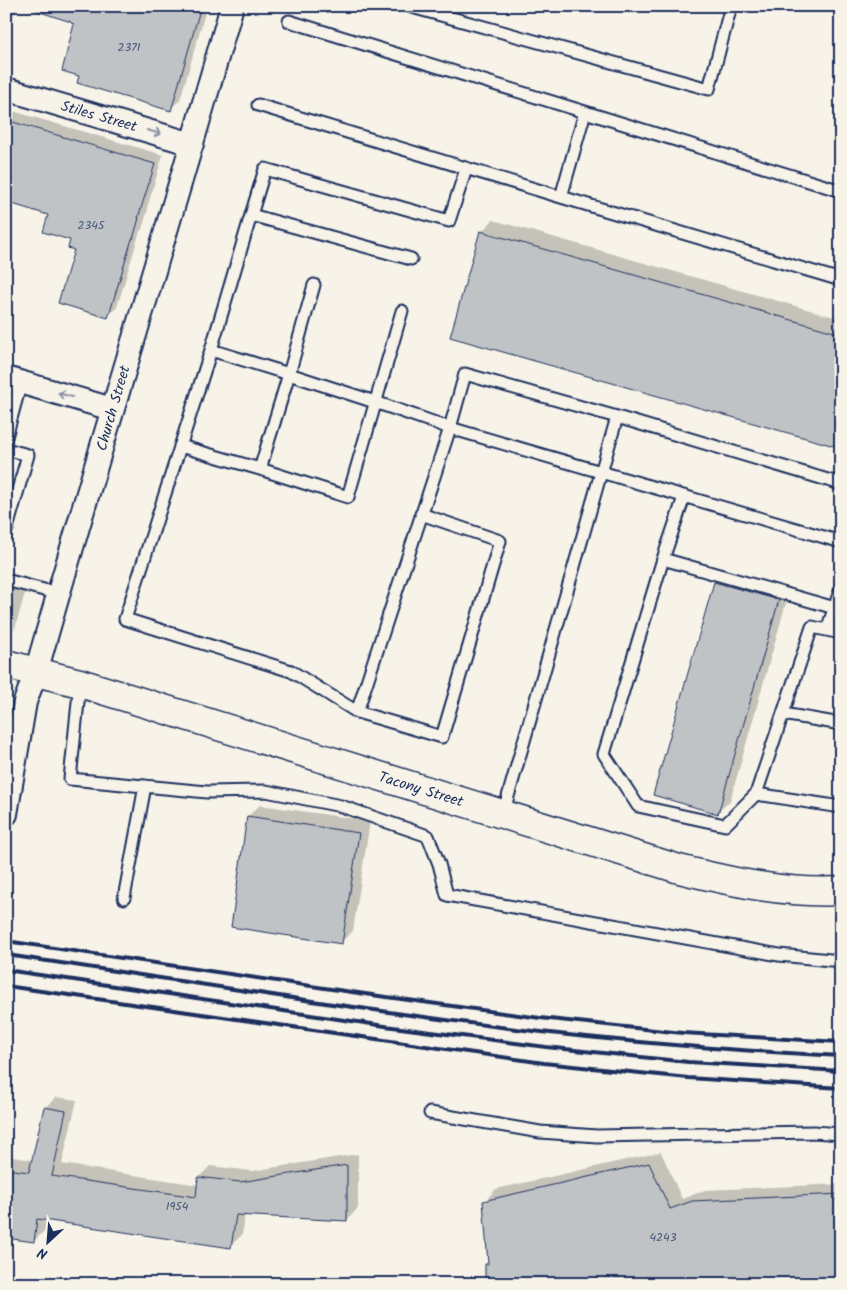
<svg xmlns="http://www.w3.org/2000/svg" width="847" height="1290" font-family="Kalam,sans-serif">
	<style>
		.shadow { fill: #0003 }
		.building { fill: #c0c3c5; stroke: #1b2f5e }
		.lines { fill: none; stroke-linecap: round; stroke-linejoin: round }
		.service-casing { stroke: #1b2f5e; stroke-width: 15 }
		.minor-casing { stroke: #1b2f5e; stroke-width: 26 }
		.secondary-casing { stroke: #1b2f5e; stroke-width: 31 }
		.service { stroke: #f7f3e8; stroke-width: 11 }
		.minor { stroke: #f7f3e8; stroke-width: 22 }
		.secondary { stroke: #f7f3e8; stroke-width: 28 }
		.rail { stroke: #1b2f5e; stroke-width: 4 }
		.oneway { stroke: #8991a3 }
		.labels { text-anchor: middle; stroke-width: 4; stroke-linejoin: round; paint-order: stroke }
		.number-label { font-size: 12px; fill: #445478 }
		.street-label { font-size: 15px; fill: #1b2f5e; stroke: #f7f3e8 }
	</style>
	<rect width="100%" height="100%" fill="#f7f3e8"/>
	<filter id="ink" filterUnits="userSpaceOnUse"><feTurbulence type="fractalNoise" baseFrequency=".02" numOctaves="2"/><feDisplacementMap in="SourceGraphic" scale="10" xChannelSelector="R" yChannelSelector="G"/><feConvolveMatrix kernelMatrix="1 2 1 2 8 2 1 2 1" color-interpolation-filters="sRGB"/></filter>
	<g filter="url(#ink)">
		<path class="shadow" d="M6 6H17L6 39Z
			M26 6H207L180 100 170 109 80 75 76 23 73 21Z
			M6 109 163 155 147 208 148 209 142 229 140 231 117 307 108 316 72 239 49 214 6 196Z
			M493 220 841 319V446L481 232Z
			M726 571 790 589 730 801 718 812 655 794 715 582Z
			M6 579 27 586 15 628 9 634 6 633Z
			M6 682 12 684 6 720Z
			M260 805 370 821 353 931 341 942 248 816Z
			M56 1097 77 1100 62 1164 198 1185 199 1177 210 1166 252 1171 358 1154V1208L347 1220 245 1214 242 1235 230 1246 46 1219 45 1230 34 1241 6 1236V1156L33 1160 45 1108Z
			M661 1152 682 1199 705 1190 841 1184V1284L486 1265 489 1262 485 1201 496 1189Z"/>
		<path class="building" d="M38 6H201L171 111 77 83 79 76 62 71 74 24 71 23V22L37 11Z
			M6 120 155 164 138 218H139L133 239H132L108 318 58 303 74 250 68 248 70 240 43 232 48 215 6 202Z
			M480 231 841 334V448L450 337Z
			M714 582 779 600 718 814 653 795Z
			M247 816 359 833 342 944 231 927Z
			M44 1107 66 1111 52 1176 196 1197 198 1177 240 1182 347 1165V1221L236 1215 231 1248 37 1219 34 1242 6 1238V1169L29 1172Z
			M649 1163 670 1209 692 1201 841 1194V1284H485V1264H488L483 1201Z"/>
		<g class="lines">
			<g class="service-casing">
				<path id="service" d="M408 6 709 89 731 6
					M289 21 585 112
					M258 105 561 197 841 280
					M561 197 585 112 841 191
					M251 215 265 169 449 221 466 169
					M411 259 251 215 211 350 125 619 291 671 357 712 450 428 465 374 617 417
					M314 285 289 374 375 402 450 428 841 542
					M211 350 289 374 260 469
					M6 437 21 382
					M180 446 260 469 348 497 402 311
					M6 449 28 455 6 532
					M663 559 684 497
					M6 580 59 594
					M827 630 841 588
					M841 633 812 627 756 794 841 807
					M80 683 70 779 207 792 266 791 341 806 428 836 439 864 447 895 779 955 841 961
					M357 712 442 737 500 541 421 514
					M783 714 841 724
					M756 794 725 825 638 806 604 754 663 559 835 608
					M503 814 617 417 841 484
					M124 898 145 786
					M430 1113 540 1132 597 1136 814 1132 841 1134"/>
			</g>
			<g class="minor-casing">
				<path id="minor" d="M6 89 192 144
					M6 378 112 409
					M6 814 25 702 36 672C99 450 168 229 232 6"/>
			</g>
			<g class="secondary-casing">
				<path id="secondary" d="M6 664 36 672 80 683 679 869C732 882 786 894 841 891"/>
			</g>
			<use href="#service" class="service"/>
			<use href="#minor" class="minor"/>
			<use href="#secondary" class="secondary"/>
			<path class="rail" d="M6 941 379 996 540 1018 683 1033 841 1042
				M6 955C187 981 368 1012 550 1033 647 1044 744 1051 841 1056
				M6 970 385 1026 546 1047 688 1062 841 1071
				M6 986 544 1063 688 1078 841 1088"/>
		</g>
		<defs><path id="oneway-shaft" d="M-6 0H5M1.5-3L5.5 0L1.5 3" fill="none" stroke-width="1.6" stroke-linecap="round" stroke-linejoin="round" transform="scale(1.25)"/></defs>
		<g class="oneway">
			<use href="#oneway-shaft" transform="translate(154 132) rotate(16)"/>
			<use href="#oneway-shaft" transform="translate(65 395) rotate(-164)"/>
		</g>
	</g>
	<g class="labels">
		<g class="number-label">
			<text x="129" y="51">2371</text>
			<text x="91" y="229">2345</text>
			<text x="177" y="1210">1954</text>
			<text x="663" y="1241">4243</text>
		</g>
		<g class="street-label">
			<text transform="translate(99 116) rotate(16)" y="5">Stiles Street</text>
			<text transform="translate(113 408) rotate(-74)" y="5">Church Street</text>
			<text transform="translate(421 789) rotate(17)" y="5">Tacony Street</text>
		</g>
	</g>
	<rect width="847" height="1290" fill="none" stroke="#f7f3e8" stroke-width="25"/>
	<rect x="12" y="12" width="822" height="1265" fill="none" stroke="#1b2f5e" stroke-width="2" filter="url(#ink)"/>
	<g transform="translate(48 1242) rotate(206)" stroke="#f7f3e8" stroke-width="4" paint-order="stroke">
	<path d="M0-4L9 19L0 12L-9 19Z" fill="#1b2f5e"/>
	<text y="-8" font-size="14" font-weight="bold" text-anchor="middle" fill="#1b2f5e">N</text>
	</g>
</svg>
